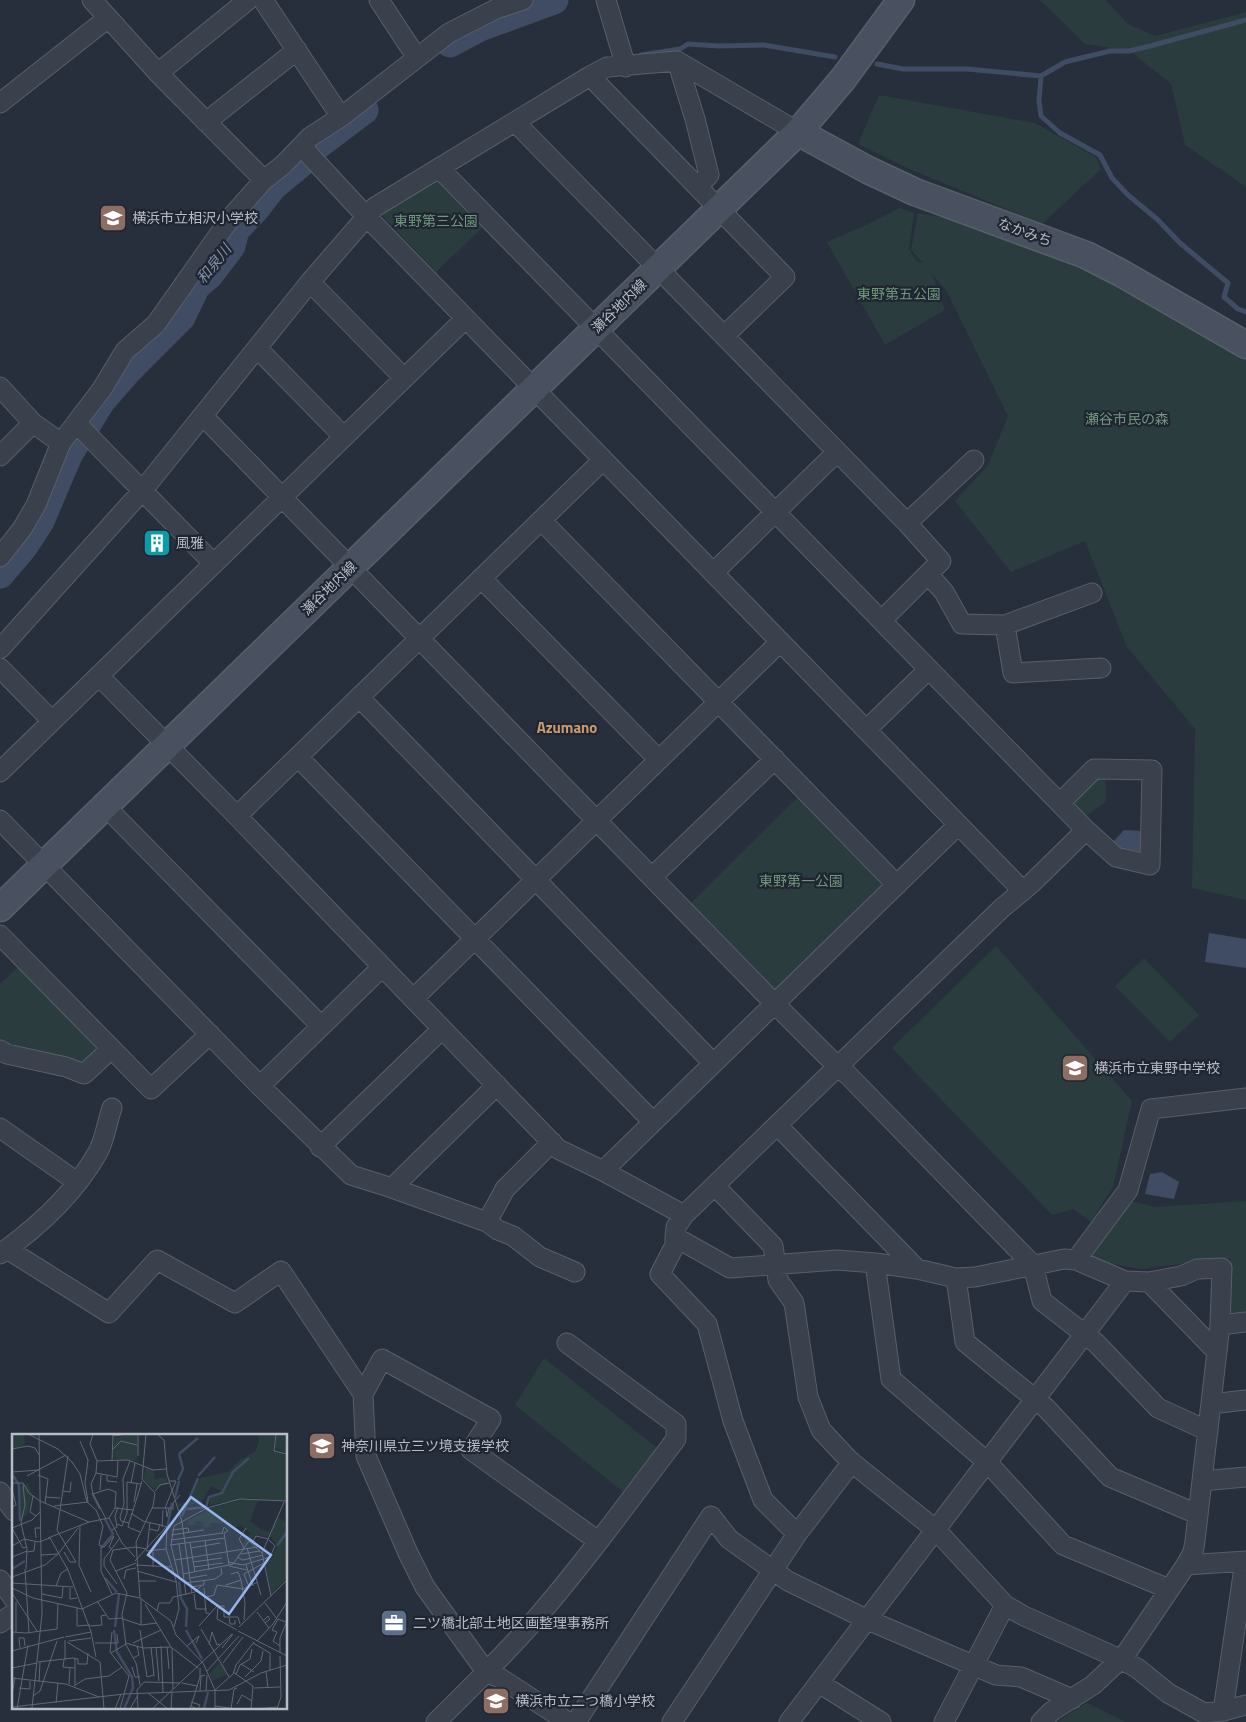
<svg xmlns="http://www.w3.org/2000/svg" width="1246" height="1722" font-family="'Titillium Web','Noto Sans JP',sans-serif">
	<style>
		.green { fill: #2a3c3e }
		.water { fill: #3f4c63 }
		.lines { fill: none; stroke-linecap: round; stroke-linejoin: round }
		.stream { stroke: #3f4c63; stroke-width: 5 }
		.river { stroke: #3f4c63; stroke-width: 29 }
		.street-casing { stroke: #595f6a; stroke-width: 21 }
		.secondary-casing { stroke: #595f6a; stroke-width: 29 }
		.street { stroke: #3b414c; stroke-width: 19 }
		.secondary { stroke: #49505f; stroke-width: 26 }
		.labels { text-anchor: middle; stroke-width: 4.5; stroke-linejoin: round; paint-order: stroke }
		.poi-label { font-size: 14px; fill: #b7bcc7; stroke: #202631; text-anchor: start }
		.park-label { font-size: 14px; fill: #70967b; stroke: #202631 }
		.street-label { font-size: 14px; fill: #b7bcc7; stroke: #202631 }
		.water-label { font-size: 15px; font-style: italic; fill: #8292ab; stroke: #202631 }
		.neighbourhood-label { font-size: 15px; font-weight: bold; fill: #ca9b6f; stroke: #202631 }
		.inset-river { fill: none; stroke: #3f4c63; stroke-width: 2.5 }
		.inset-road { fill: none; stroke: #616774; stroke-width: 1 }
		.view { fill: #96b4ed; fill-opacity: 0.15; stroke: #96b4ed; stroke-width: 2.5 }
		.inset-edge { fill: none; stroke: #b7bcc7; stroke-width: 2.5 }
	</style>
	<rect width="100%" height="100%" fill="#272f3c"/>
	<path class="green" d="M1040 0H1106L1128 24 1155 36 1246 12V187L1185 145 1171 84 1130 51 1085 44Z
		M879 95 1035 123 1096 157 1101 169 1042 224 907 168 858 144Z
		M442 175 485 225 436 272 383 216 384 210Z
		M900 208 914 213 909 249 916 261 923 263 911 250 918 213 970 222 1078 258 1246 353V900L1192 888 1195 729 1127 647 1085 541 1011 572 955 501 988 465 1008 416 946 290 932 274 945 310 885 345 827 242 868 224Z
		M1105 771 1106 802 1084 817 1070 803Z
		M802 793 889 881 777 992 690 904Z
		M996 946 1132 1101 1113 1187 1091 1222 1073 1209 1052 1215 892 1048Z
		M1144 958 1199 1015 1170 1042 1115 986Z
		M22 963 102 1045 82 1066 12 1047 0 1040V984Z
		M1131 1201 1155 1207 1246 1201V1314L1231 1316V1258L1139 1269 1093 1260 1090 1252Z
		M544 1358 657 1448 623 1492 515 1405Z
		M1086 1703H1087L1126 1722H1057Z"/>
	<path class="water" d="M1124 830 1143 831 1142 850 1137 853 1119 850 1113 842Z
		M1209 933 1246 939V968L1205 962Z
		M1162 1172 1179 1182 1174 1199 1145 1194 1150 1174Z"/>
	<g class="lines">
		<path class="stream" d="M641 55 680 49 688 44 719 46 764 45 835 57
			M877 64 903 69H967L1041 76 1065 62 1110 51H1129L1150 46 1246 20
			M1041 76 1039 101 1041 116 1060 133 1100 155 1112 178 1128 195 1157 219 1180 243 1228 283 1224 297 1238 309 1246 312"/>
		<path class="river" d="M450 43 480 27 554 0
			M0 574 23 547 40 521 68 455 101 401 128 370 181 317 196 286 209 275 231 246 235 230 256 208 273 186 302 162 315 147 364 110"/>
		<g class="street-casing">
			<path id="street" d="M92 0 158 73 264 180
				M263 0 341 117
				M379 0 417 58
				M606 0 626 67
				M677 61 695 119 709 175 698 186
				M158 73 248 0
				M590 76 785 277 724 336
				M0 103 108 18
				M206 122 297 50
				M515 122 907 523 941 561 882 620
				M302 147 366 216 1023 891
				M439 168 1086 830 1116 857 1150 865 1152 770 1094 769 1060 803
				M310 282 404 378
				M257 348 344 437
				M0 387 33 423 61 443
				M203 416 775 1004 838 1067 848 1075 1033 1265 1042 1301 1096 1343 1158 1408 1208 1431
				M77 424 214 564
				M0 456 33 423
				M541 520 897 885
				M907 523 974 460
				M0 557 22 529 36 505 61 443 102 389 125 351 156 324 232 216 264 180 283 165 310 137 341 117 449 33 496 9 523 0
				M713 573 837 452
				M928 574 944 592 962 624 1005 625 1092 593
				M481 578 659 760
				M1005 625 1013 673 1101 668
				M0 649 142 491 310 282 375 207 590 76 607 67 677 61 798 132
				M0 668 52 721
				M99 676 237 816 558 1149 603 1171 684 1215 1002 908 1032 883 1086 830
				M359 697 713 1063
				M866 730 929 669
				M298 757 653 1122
				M0 772 465 319
				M105 806 321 1026
				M237 816 603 460
				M0 820 260 1086 351 1175 392 1188 487 1222 505 1189 552 1142
				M652 877 775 759
				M0 935 151 1089 210 1034
				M413 999 780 642
				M0 1050 7 1054 66 1067 84 1074 111 1049
				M260 1086 382 967
				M777 1125 917 1269
				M0 1128 77 1182
				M320 1147 442 1029
				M603 1171 958 825
				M715 1186 773 1246 778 1280 794 1303 808 1397 821 1430 850 1461 936 1530 1005 1605 1024 1616 1120 1659 1137 1668 1168 1693 1204 1713 1223 1711 1246 1705
				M392 1188 497 1085
				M684 1215 676 1227 675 1237 730 1268 837 1260 875 1263 917 1269 956 1278 975 1277 1064 1259 1076 1260 1125 1281 1149 1282 1181 1276 1197 1269 1222 1268 1220 1325 1195 1541 1193 1552 1186 1565
				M487 1222 498 1230 513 1236 540 1257 575 1272
				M675 1237V1245L660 1274 707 1324 733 1421 763 1500 797 1534
				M7 1249 109 1313 157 1260 235 1303 281 1271 363 1394 366 1456 408 1553 425 1587 487 1673 500 1678 568 1722
				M0 1254C38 1227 75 1193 98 1152 105 1139 107 1122 112 1108
				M1076 1260 1128 1190 1151 1109 1246 1098
				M875 1263 891 1379 987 1462 1063 1545 1169 1589
				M956 1278 965 1342 1046 1408 1110 1477 1197 1514
				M1149 1282 1217 1352
				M1220 1325 1246 1322
				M363 1394 382 1359 491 1419 471 1450 598 1541
				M1211 1404 1246 1400
				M1202 1481 1246 1477
				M0 1492 14 1511
				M0 1580 14 1599
				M0 1623 14 1613
				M819 1683 881 1722
				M1223 1711 1245 1561
				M436 1722C470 1689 503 1656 534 1621 584 1563 630 1500 676 1439V1424L567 1343
				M576 1722 711 1516 729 1539 788 1581 868 1620 996 1675 1021 1677 1072 1699
				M672 1722 797 1534 852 1462
				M789 1722 1125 1281
				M944 1722 1005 1605
				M1041 1722 1052 1711 1093 1685 1125 1655 1186 1565 1246 1561"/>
		</g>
		<g class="secondary-casing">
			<path id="secondary" d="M798 132 868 170 915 192 1086 255 1121 273 1246 345
				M0 908 798 132 843 79 901 0"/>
		</g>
		<use href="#street" class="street"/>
		<use href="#secondary" class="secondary"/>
	</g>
	<defs>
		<g id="school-square" transform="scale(1.4375)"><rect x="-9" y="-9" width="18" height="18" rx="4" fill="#8d6e63" stroke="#202631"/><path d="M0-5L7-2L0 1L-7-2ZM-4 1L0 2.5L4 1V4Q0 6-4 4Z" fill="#fff"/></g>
		<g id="building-square" transform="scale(1.4375)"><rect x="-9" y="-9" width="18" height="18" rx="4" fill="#0f9aa8" stroke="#202631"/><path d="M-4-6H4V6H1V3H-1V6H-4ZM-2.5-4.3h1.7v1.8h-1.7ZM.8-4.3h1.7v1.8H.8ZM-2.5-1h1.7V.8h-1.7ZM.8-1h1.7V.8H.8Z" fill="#fff"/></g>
		<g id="office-square" transform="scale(1.4375)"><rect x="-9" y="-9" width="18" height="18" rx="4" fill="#5c6f8a" stroke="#202631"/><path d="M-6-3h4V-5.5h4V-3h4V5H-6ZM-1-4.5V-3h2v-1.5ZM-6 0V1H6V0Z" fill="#fff"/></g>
	</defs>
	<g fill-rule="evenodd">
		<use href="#school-square" x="113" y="218"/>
		<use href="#building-square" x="157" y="543"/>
		<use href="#school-square" x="1075" y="1068"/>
		<use href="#school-square" x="322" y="1446"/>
		<use href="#office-square" x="394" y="1623"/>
		<use href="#school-square" x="496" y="1701"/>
	</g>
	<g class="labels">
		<g class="poi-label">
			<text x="132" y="223">横浜市立相沢小学校</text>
			<text x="176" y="548">風雅</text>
			<text x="1094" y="1073">横浜市立東野中学校</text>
			<text x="341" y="1451">神奈川県立三ツ境支援学校</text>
			<text x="413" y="1628">二ツ橋北部土地区画整理事務所</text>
			<text x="515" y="1706">横浜市立二つ橋小学校</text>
		</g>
		<g class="park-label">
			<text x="436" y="226">東野第三公園</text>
			<text x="899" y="299">東野第五公園</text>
			<text x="1127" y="424">瀬谷市民の森</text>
			<text x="801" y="886">東野第一公園</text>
		</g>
		<g class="street-label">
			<text transform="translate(1025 232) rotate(20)" y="5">なかみち</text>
			<text transform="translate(619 306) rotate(-44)" y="5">瀬谷地内線</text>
			<text transform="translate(329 588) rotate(-44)" y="5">瀬谷地内線</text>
		</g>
		<g class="water-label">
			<text transform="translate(214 264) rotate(-51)" y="5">和泉川</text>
		</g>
		<g class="neighbourhood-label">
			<text x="567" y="733">Azumano</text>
		</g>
	</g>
	<g transform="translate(12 1434)">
		<rect width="275" height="275" fill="#272f3c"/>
		<path d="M0 0H12L13 11 0 15ZM119 0H125V27L105 26 101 23 102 4ZM246 0 264 1 261 15 275 20V67L236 64 198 71V63L211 59 199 52 189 69 166 73V70L177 68 188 44 216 38 228 26 243 18 247 7ZM265 0H275V19L262 14ZM134 34 142 36 143 45 154 43 155 49 142 55 131 45ZM16 49 20 60 15 81 8 84 7 54ZM229 66H246L238 87 249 95 258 98 266 83 275 89V144L259 160 253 128 260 125 265 112 259 103 245 101 233 113 231 109 238 99 229 91 218 96 211 90 199 89 197 93H192L190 88 183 87V91H176L177 86 199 74ZM207 229 213 232 214 241 200 247 197 240Z" fill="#2a3c3e"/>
		<path class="inset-river" d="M167 20 186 4M0 40 7 51 8 87M186 42 203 23M166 46 171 35 167 20M80 59 88 75M163 64 167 47M175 75 194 73 197 63 210 59 221 38 237 24M170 82 186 44M155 95 160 69M265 112 275 98M89 114 101 100 93 85M0 135 13 127M93 144 105 158M167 147 169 164 175 175 174 193M103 193 107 160M102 196 105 218 120 243 121 254 112 275M174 196 190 225M192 275 196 258"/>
		<path class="inset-road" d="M16 0 46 15 60 28 68 40 75 68 84 76 91 92 87 111 92 113 102 102 97 113 100 115M81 0 78 10 85 27 84 39 105 43 106 27M145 0 152 6 155 40 170 88 180 159M264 0 262 17 275 20M101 2 117 0M0 15 16 12 23 14 27 21M100 16 109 7 125 11M126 22V0M85 27 116 26 141 36 154 35M100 27 101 0M0 38 27 36M26 41 36 45 33 69M15 42 54 21M95 42V47L105 48M130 47 120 80 131 87 156 93M0 49H11L17 59 28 67M119 49 123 29M11 50 13 71 9 89 15 115 14 135M0 55 4 71 0 73M88 56 89 41M51 57 58 58 59 48M143 57 148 51 157 49M81 60 79 50 84 39M21 62 18 78 24 82M33 63 48 64M28 67 77 88M122 68 125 50M42 72 76 68 73 49 76 26 68 7M140 74H160M153 74 164 47H157M154 74 155 83 157 74M161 76V69L168 61M120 79 116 93 128 98M97 84 110 109 123 123M94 85 81 60 96 55 104 58 103 74M117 89 109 87 108 83 112 70 111 45 118 27M105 90 110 92 115 79V48L129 50M68 92 67 131 79 158M155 92 154 115 164 146 167 175 162 193M150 93 151 76M0 94 20 86 28 78M0 94 11 114 14 113M138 95 146 97 148 90M100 96 105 93 103 82 106 73M160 96 176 94 177 99M159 101 192 96M24 104 23 94H28M36 104 77 88 97 84 103 74 121 76M159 106 211 99M193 106 197 136M178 109 183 138M240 109 244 102 257 105M167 110 174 161M158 111 213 104M0 112 12 105 27 108 38 104 56 136 78 195 79 198 53 203M89 113V137L100 160M124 113 101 116 98 126 115 159 110 180 114 211 124 229 128 251M124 113 135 115 138 88M179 114 208 109M232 114 227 105 234 94M235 114 249 161M134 117 154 115M141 117V133M15 118 22 117 23 108M52 118 58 128H64L45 96 56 22M229 120 248 117M29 121 46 120M0 123 15 117M225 123 231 126 251 121M163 126 245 113M123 127 155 92M181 128 210 124M216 128 231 131 258 123 263 112 257 106M124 131 159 133M217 131 221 130 237 107 250 119M234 131 241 152M217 132 235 136M182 133 211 129M13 135 17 199M104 137 124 129M125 137 164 148M171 140 217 131 212 99 216 97 212 93 210 99M219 140 226 138 229 146 233 169 232 186M0 143 33 131 46 120 66 94M167 144 159 111 162 92 195 74 228 65 275 67M178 144 195 141M112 145 114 136 124 134M127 147H144M0 149 61 153M173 149 203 145 210 140 209 134M105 150 92 132V125L108 104M214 151 229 146M44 152 49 139 56 135M179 153 192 151V147M237 153 232 140 252 129M0 154 21 164 70 175 104 159 128 164 159 187 164 201 191 229 203 256V275M58 154V165L65 164M192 154 194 179 198 180M0 159 25 197M30 160 50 164 51 153M182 160 184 175H195M259 162 250 119 272 68M195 163 202 161 205 151 231 155 246 148M128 164 124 108 141 72 143 59 130 45 134 0M129 165V191M85 167 97 185 111 184M253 169 265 185M133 170 159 213 186 234M206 172 205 185 225 196M65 174V192L78 191M145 177 147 169H158L161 163 183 158 189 152M245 178 257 194M217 183 218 190H223V186M111 185 129 191 145 189M251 187 256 182 258 185 253 189M78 192 90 191 89 182 94 181M187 192 205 172H212V183H226L228 190M227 193 275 146M189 195 217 243M128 196 135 243 142 241M226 197 275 222M0 198 14 199 45 195 46 169M4 198V168M79 198 84 223M100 198 98 218 117 242 108 275M57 207 79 204M245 207 261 190 275 168M55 208 88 228 92 275M83 209H106L105 200M114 209 131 214 159 213M121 209 149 196M241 209 258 219V236M197 211 200 198 205 211 208 210M149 212 151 258M175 212 187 202 184 209M268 212 261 207 265 198 260 196 266 185 274 188M139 213 142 242M144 213 147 247M155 213 157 235M8 214 7 204H12L13 212M160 214 161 255M210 214 221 200M0 217 52 203M268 218V204L275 187M99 219 114 210M63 224V251M121 224 127 221 125 212M52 226 51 233 63 234M53 226V206M26 228 61 224 66 225V230H75L76 219M211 229 231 203M229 230 242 238M120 233 123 243H128M0 234 25 229M195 237 227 202M254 237 256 254M221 238 241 252 239 275M224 240 228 231 238 225 240 215M233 243 249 227 251 217M0 244 54 250 87 263M27 248 28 228M170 249 185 252M57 250 58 234M62 252 73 245 97 242 110 233M7 254 18 255V247M242 254 268 253M203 256 221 240 224 231 242 208M188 257 189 242 193 241M194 257 195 241M136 259 156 275M0 261 3 243M21 262 28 257 45 207M44 269 46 249M225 270 230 261 240 267M178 272 186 275 188 271 179 268M203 272 224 275M0 273 112 260 217 256 249 239 275 231M20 274 30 180 27 0M5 275 16 211M103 275 109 260M118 275 126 261M126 275 125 256 132 248 168 249M140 275 220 200M159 275 160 258M178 275 188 243V234M219 275 222 255 225 254M242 275 266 273M265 275 269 263 268 222"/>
		<path class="view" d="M179 63 259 121 217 180 136 121Z"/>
		<rect width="275" height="275" class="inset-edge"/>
	</g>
</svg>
